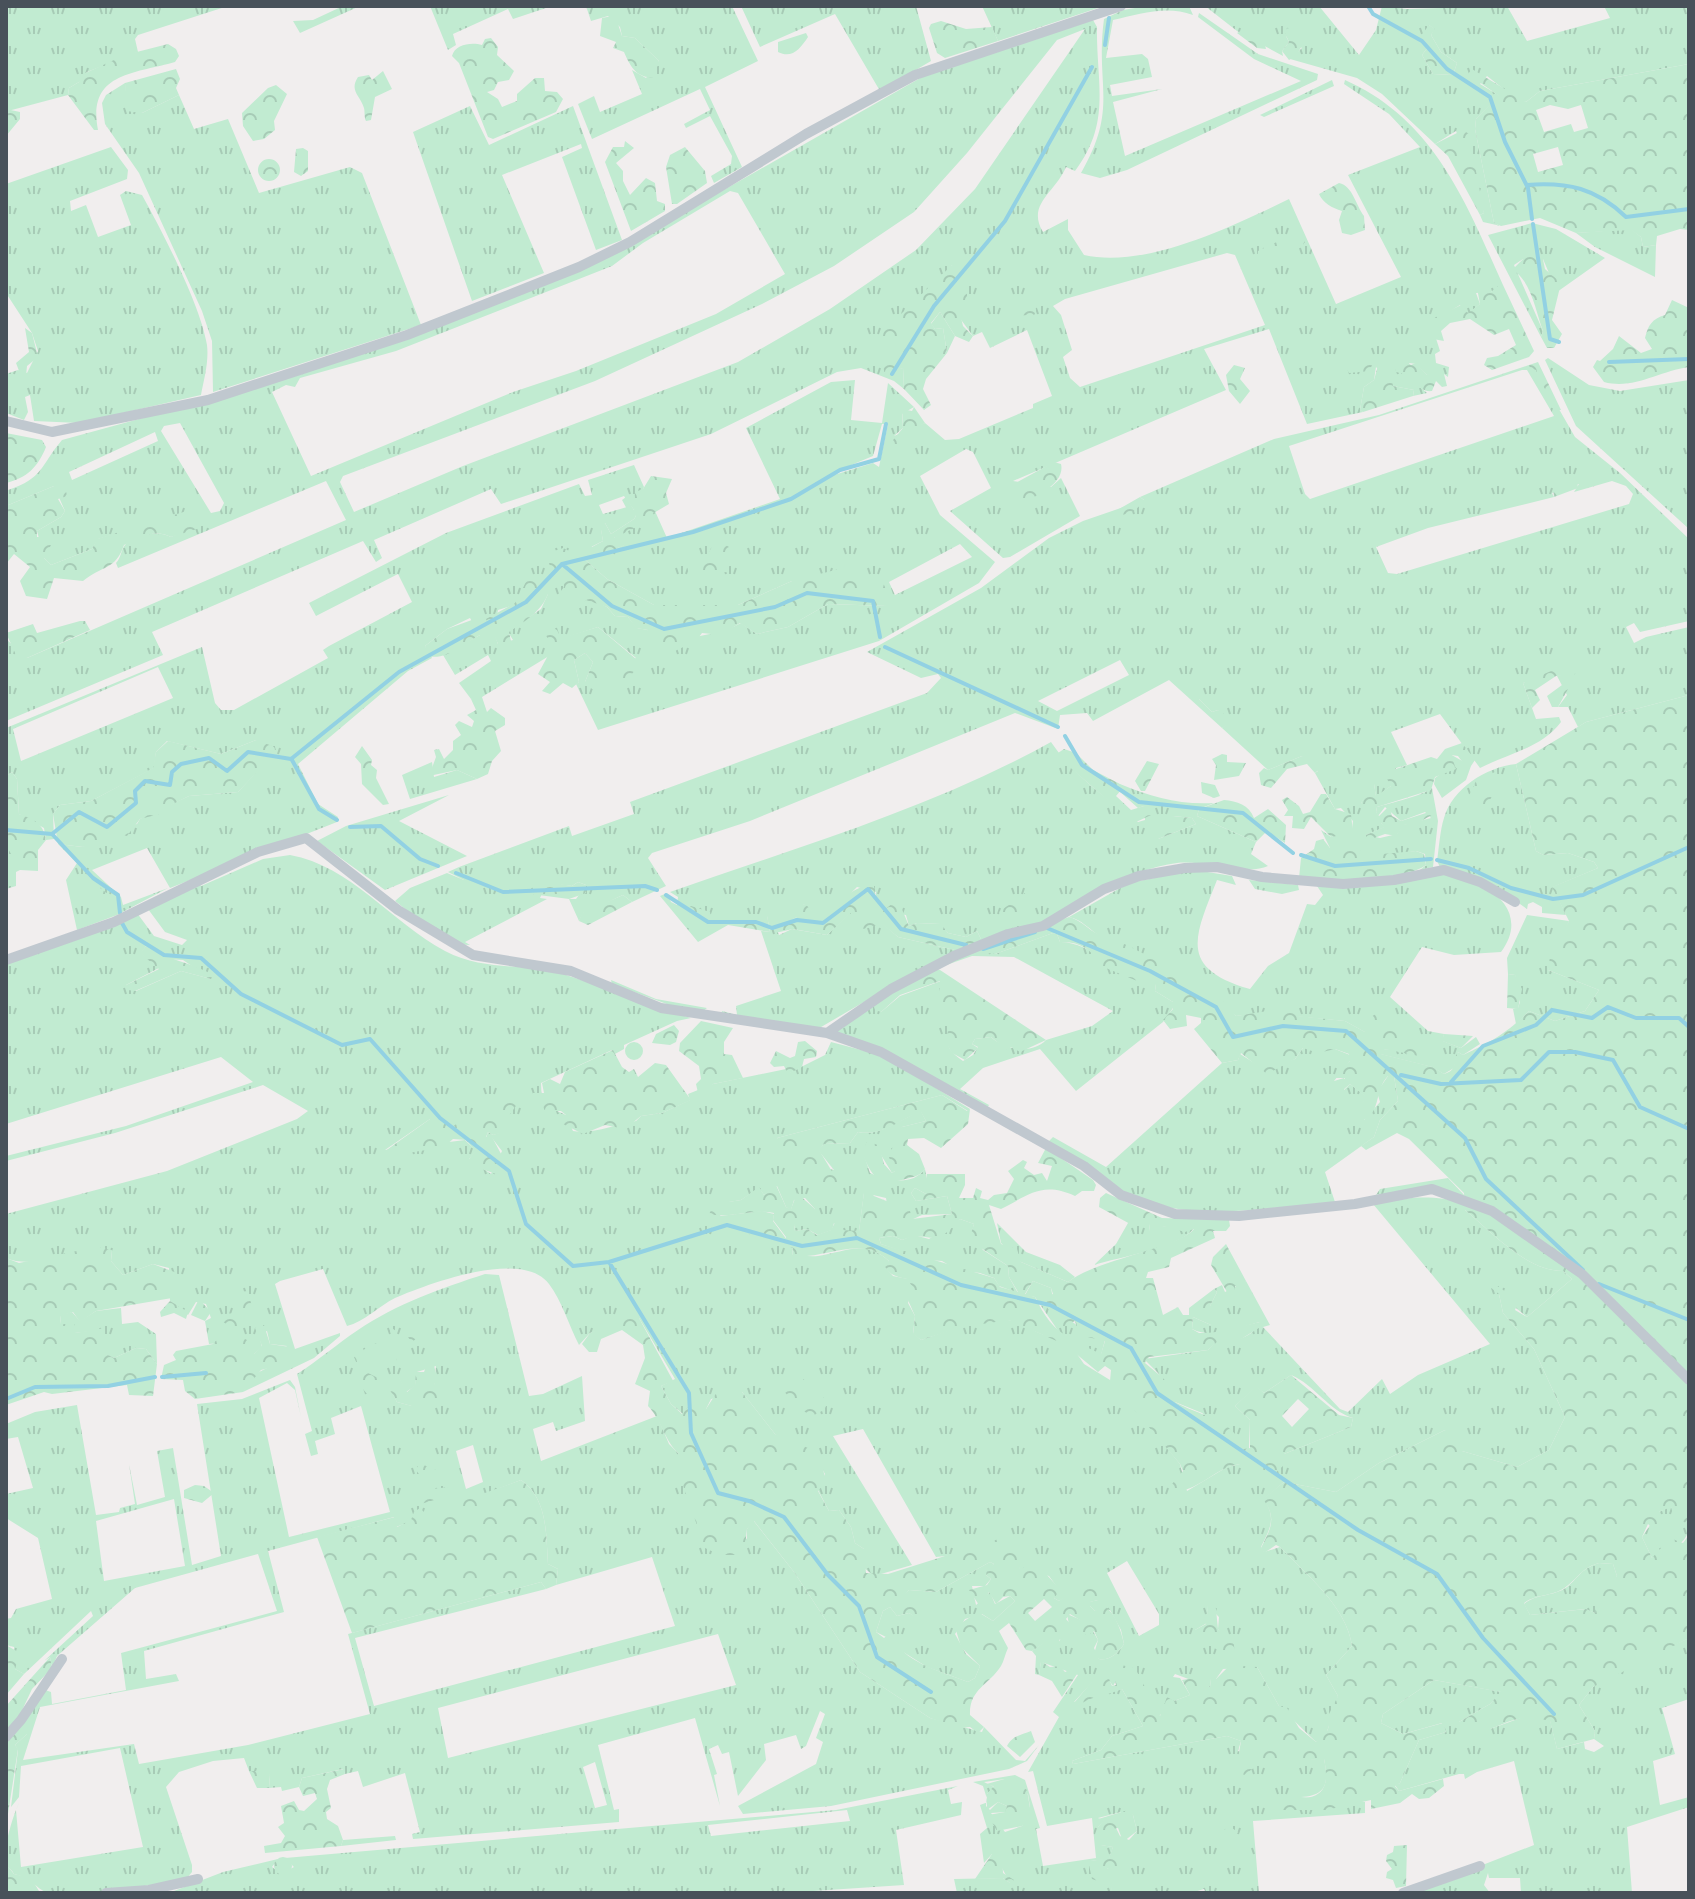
<svg xmlns="http://www.w3.org/2000/svg" width="1695" height="1899" font-family="'Golos Text',sans-serif">
	<style>
		.grass { fill: url(#grass-tufts); fill-rule: evenodd }
		.forest { fill: url(#forest-crowns); fill-rule: evenodd }
		.lines { fill: none; stroke-linecap: round; stroke-linejoin: round }
		.stream { stroke: #92d1e3; stroke-width: 4 }
		.street { stroke: #c0c8cf; stroke-width: 10 }
	</style>
	<defs>
		<pattern id="grass-tufts" width="24" height="20" patternUnits="userSpaceOnUse" patternTransform="scale(2)"><rect width="24" height="20" fill="#c1ebd1"/><path d="M3 7l-1-3M5 7V3M7 7l1-3M15 17l-1-3M17 17v-4M19 17l1-3" fill="none" stroke="#a7cbb6"/></pattern>
		<pattern id="forest-crowns" width="20" height="18" patternUnits="userSpaceOnUse" patternTransform="scale(2)"><rect width="20" height="18" fill="#c1ebd1"/><path d="M2 6a3 3 0 1 1 6 0M12 15a3 3 0 1 1 6 0" fill="none" stroke="#a7cbb6"/></pattern>
	</defs>
	<rect width="100%" height="100%" fill="#f1eeee"/>
	<path class="grass" d="M6 6H228L138 35 135 39 138 52 87 72 79 82 69 88 68 95 8 111Z
		M343 6H360L300 33 293 21 313 20Z
		M430 6H552L513 19 508 9 453 34 456 45 448 50Z
		M586 6H732L758 61 705 87 742 167 714 183 711 176 731 164 732 156 710 116 686 128 684 124 710 110 700 89 592 139 578 104 594 96 600 112 642 94 632 70 646 78 659 61 635 38 622 36 620 27 608 16 591 21Z
		M741 6H916L931 61 880 91 835 14 760 47Z
		M982 6H1104L998 41Z
		M1147 6H1189L1193 15C1166 5 1140 14 1113 20L1106 58 1142 54 1148 59 1152 77 1110 85 1112 96 1162 89 1113 102 1125 156 1301 81 1254 59 1198 17 1199 13 1258 54 1318 74 1317 80 1127 170 1100 178 1081 173C1119 107 1095 86 1104 19L1123 10Z
		M1205 6H1319L1359 55 1376 30 1382 6 1407 9 1507 6 1527 41 1610 18 1604 6H1689V64L1540 91 1526 102 1515 98 1487 76 1480 84 1500 96 1476 119 1475 129 1494 223 1501 226 1483 222 1480 215 1484 213 1456 131 1435 144 1382 94 1357 78 1290 59 1302 48 1286 36 1289 42 1282 51 1283 56 1237 31ZM1429 25 1434 29 1431 35 1441 52 1457 63 1453 75 1433 74 1422 55 1428 47Z
		M1093 20 1097 27C1096 83 1112 122 1075 171L1066 167C1056 192 1026 204 1043 232L1068 219V230L1084 255C1146 269 1233 226 1289 199L1336 304 1401 277 1348 175 1420 147 1389 114 1344 84 1345 80C1435 120 1466 203 1503 285L1491 292 1476 293 1480 304 1468 314 1460 305 1447 313 1434 332 1440 351 1435 354 1436 363 1449 367 1448 377 1444 374 1427 375 1416 364 1409 363 1404 373 1427 393 1413 396 1414 390 1393 386 1376 367 1374 380 1364 387 1360 410 1363 412 1307 424 1269 329 1204 349 1226 390 1013 481 1051 487 1061 478 1080 516 1010 557 1003 558 950 511 991 488 973 452 966 449 920 476 940 515 995 562 979 583 879 641 598 730 576 684 579 682 574 660 585 653 593 662 585 682 636 658 598 627 561 639 549 656 482 697 471 699 459 683 491 661 488 655 455 675 443 655 480 635 470 618 447 629 425 646 432 658 408 671 298 764 318 804 338 817 337 822 170 888 147 848 92 870 121 897 123 905 168 888 117 915 77 930 66 880 77 863 58 844 83 847 109 831 137 824 140 819 189 796 238 792 261 767 256 740 221 754 167 741 156 752 154 768 91 801 60 805 53 814 54 839 46 840 44 828 19 814 17 779 12 772 6 776V728L202 647 215 703 221 710H234L328 658 323 650 329 646 412 602 398 574 316 616 309 603 446 533 579 484 585 496 592 495 588 480 634 465 644 487 634 510 624 496 599 505 603 514 627 507 636 516 634 519 611 534 605 523 601 529 603 541 591 547 573 540 606 554 624 545 613 540 615 537 655 511 667 538 780 499 746 428 831 382 855 380 851 420 882 423 888 383 914 407 902 414 903 428 894 436 925 423 945 440 959 439 1033 408V404L1052 396 1027 330 990 348 982 332 973 336 959 317 952 265 897 369 903 368 904 389 894 381 861 368 837 372 711 434 501 504 491 489 374 540 382 558 376 562 363 541 152 632 163 655 6 721V639L27 658 346 520 326 481 118 568 116 563C121 558 121 550 125 545 136 534 158 530 171 537L180 533 149 524 98 539 92 549 51 565 44 558 37 531 61 517 65 511 54 486 6 506 8 490C44 478 40 466 62 440L271 383 592 265 929 73ZM1085 29 975 189 916 250 830 309 738 362 463 466 354 512 340 482 343 476 595 381 762 304 834 266 914 212 967 153 1057 40ZM730 191 738 193 785 274 716 314 576 371 513 392 311 476 272 392 286 385 295 387 300 378 396 351 612 266 643 243ZM1227 253 1235 255 1265 325 1080 387 1070 378 1063 357 1072 350 1061 315 1053 306 1065 299ZM180 423 224 503 220 511 211 513 161 431 164 426ZM882 424H888L879 467 873 463 834 475 832 473 873 456ZM155 432 158 441 72 480 69 472ZM960 544 972 557 895 595 889 582ZM582 557 607 579 654 605H738L792 581 887 606 828 604 788 627 757 634 741 623C720 635 669 644 647 635L648 630 637 628 628 617 615 616 607 607 564 587V580ZM548 594 541 609 508 632 513 640 498 644 494 633 498 610ZM158 667 173 698 21 761 13 729Z
		M1332 80 1334 86 1264 117 1260 115Z
		M125 83 127 100 142 113 179 95 194 129 228 119 259 193 350 167 362 173 421 325 213 392 212 341 202 311 139 173 105 124 102 103 106 95Z
		M470 106 489 145 573 106 622 240 596 250 562 157 582 148 581 144 502 175 544 273 472 301 413 132Z
		M111 147 128 170 127 179 70 201 71 211 86 205 98 237 131 225 120 195 126 191 142 195C163 233 200 304 207 345 209 362 204 379 201 395L79 423 34 421 30 395 25 397 28 412 24 420 6 413V374L18 370 27 373 38 351 32 333 6 293V184Z
		M1532 223 1556 229 1605 258 1557 292 1543 259H1523L1514 265 1543 331 1541 337 1488 235Z
		M1631 229 1641 237 1643 247 1656 245 1655 277 1595 247 1576 233Z
		M940 312 955 336 947 353 943 328 935 329 931 324Z
		M1548 358 1589 385 1620 391 1689 380V529L1576 426 1545 360Z
		M1529 365 1536 369 1575 437 1620 473 1689 539V621L1640 632 1634 623 1626 627 1634 643 1646 637 1689 627V695L1586 722 1578 727 1568 707H1558L1567 695 1557 676 1588 668 1523 683 1536 719 1559 717 1561 722C1542 748 1507 754 1480 768L1440 714 1391 732 1407 765 1396 768 1391 786 1376 797 1374 784 1361 803 1385 827 1366 835 1380 838 1397 834 1403 825 1431 818 1425 812 1401 821 1385 807 1378 816 1376 812 1377 807C1390 803 1422 796 1432 788L1438 821 1433 867 1420 870 1426 865 1425 854 1416 851 1377 857 1358 856 1330 848 1321 830 1331 837 1352 829 1353 821 1341 808 1335 809 1315 773 1318 771 1302 756 1268 770 1222 728 1227 724 1218 710 1212 712 1199 699H1190L1169 680 1093 721 1087 713 1060 715 1058 729 1015 713 750 821 652 853 648 858 666 886 632 902 623 895C609 900 597 911 583 913L579 921 569 899H576L586 885 578 882 572 886 547 883 540 898 547 899 465 942 470 945C445 945 414 915 395 901L410 888 447 873 464 880 448 872 459 867 569 826 572 836 634 814 630 802 927 693 941 678 938 674 921 678 867 652 981 588 1049 538 1083 521 1144 500 1140 497 1274 439 1379 415ZM1522 370H1527L1554 416 1310 499 1305 494 1289 446ZM1612 481 1626 486 1633 494 1629 504 1397 574 1388 573 1376 547 1428 528 1554 497 1552 493 1579 484 1574 492ZM1120 660 1129 675 1057 711 1038 701Z
		M1051 742C1074 776 1105 797 1138 822L1145 820 1144 806 1138 808 1119 791 1120 784C1152 797 1179 805 1214 803L1199 809 1197 816 1256 842 1251 854 1268 866C1247 876 1204 860 1177 863 1127 869 1086 902 1041 922 1023 930 1001 935 982 941L977 931 966 937 948 933 940 924 917 923 909 926 906 915 883 912 876 905V892L857 887 839 905 817 916 804 904 797 917 776 928 779 935 792 929 827 935 852 911 882 923 898 937 959 951 917 971 816 1030 721 1015 722 1011 737 1015 736 1006 781 991 761 931 770 932 767 916 730 915 728 925 698 942 660 896 667 893 671 902 677 905 678 897 670 892C798 847 932 808 1051 742ZM1173 816 1192 818 1196 824 1158 839Z
		M1450 754 1471 766 1466 780 1442 798 1434 784 1435 778 1453 765Z
		M432 762 434 777 457 770 477 779 410 799 402 775Z
		M1516 764 1536 851 1543 855 1568 853 1594 862 1598 868 1553 887 1566 915 1542 913V907L1533 902 1528 904 1527 909 1510 897 1440 867 1437 861C1439 848 1440 830 1444 818 1452 789 1486 767 1516 764Z
		M449 795 399 821 467 856 385 890 317 841 346 826Z
		M6 845 20 857V870L16 872V886L6 889Z
		M290 855C351 866 391 922 445 951 485 972 522 962 563 974 606 987 647 1006 691 1018L677 1021 624 1045V1049L615 1054 612 1050 541 1083 542 1104 566 1115 573 1131C592 1134 616 1125 636 1121L641 1116 662 1113 690 1100 688 1094 713 1084 786 1069 789 1073 825 1055 831 1042 884 1056 970 1109 968 1111 942 1095 777 1138 800 1162 834 1170 818 1150 824 1144 850 1143 858 1132C880 1137 900 1119 921 1111L926 1121 902 1127 895 1171 892 1173 881 1155 863 1152 870 1173C887 1180 911 1187 925 1169L929 1188 926 1194 915 1188 911 1193 916 1201 947 1196 952 1214 922 1215 911 1220 889 1218 886 1198 864 1193 859 1231H841L834 1223 832 1230 818 1235 807 1229 795 1231 794 1225 815 1209 805 1198 794 1200 791 1210 786 1207 777 1186 764 1195 759 1188 741 1200 729 1202 720 1216 762 1211 774 1214 773 1221 793 1248 792 1255C800 1255 810 1257 818 1256 845 1252 865 1239 889 1261L886 1268 893 1276 908 1279 913 1287 908 1303 915 1316 913 1333 921 1340C948 1331 979 1318 1008 1320 1035 1322 1030 1340 1067 1335H1061L1035 1297 1025 1295 1033 1281 1051 1288 1055 1309 1090 1335 1105 1340 1101 1355 1075 1351 1084 1364 1110 1380 1126 1397 1180 1464 1187 1491 1227 1467 1284 1454 1351 1427 1353 1418C1329 1411 1315 1385 1291 1375L1264 1393 1256 1387 1235 1406 1250 1420 1249 1449H1244L1202 1413 1175 1402 1158 1373 1144 1359 1208 1350 1218 1340C1234 1343 1252 1338 1260 1322 1239 1327 1213 1340 1192 1329L1193 1317 1211 1325 1210 1306 1217 1292 1214 1289 1222 1285 1225 1292 1246 1281 1270 1325 1263 1327 1340 1409 1348 1412 1382 1379 1390 1394 1418 1375 1490 1344 1373 1204C1406 1197 1431 1194 1465 1203V1210C1492 1232 1526 1271 1563 1271L1572 1279 1527 1317 1499 1294 1503 1313 1534 1349 1565 1417 1549 1450 1517 1467 1462 1451 1445 1430 1379 1463 1336 1492 1284 1482 1264 1499C1276 1518 1271 1527 1261 1547L1264 1552 1280 1547C1306 1574 1347 1607 1352 1646L1326 1675 1338 1696 1326 1735 1316 1742 1279 1706 1257 1667 1223 1669 1216 1679H1211L1210 1687 1175 1674 1173 1677 1180 1678 1190 1695 1174 1701 1159 1716 1141 1682 1116 1681 1113 1686 1106 1676 1097 1677 1074 1702 1122 1689 1143 1726 1112 1736 1101 1750 1072 1761 1073 1764 1227 1736 1241 1741 1238 1751C1277 1769 1284 1759 1324 1759 1329 1782 1327 1796 1301 1797L1365 1802V1813L1253 1821 1259 1893H1206L1204 1889 1191 1893H1121V1845H1101L1113 1847 1109 1859 1091 1861 1111 1870 1112 1893H957L954 1879 1003 1878 1010 1883 1001 1866 1002 1854H992L984 1863 980 1834 987 1828 980 1805 988 1802 983 1786 973 1782 1015 1775 1025 1780 1040 1828 1036 1829 1043 1866 1096 1858 1092 1818 1047 1826 1033 1771 1028 1772 1059 1717 1053 1712 1078 1675 1041 1662 1039 1675 1035 1674 1036 1656 1032 1651 1043 1643H1058L1069 1625 1067 1614 1086 1622 1085 1632 1093 1631 1098 1640 1094 1648 1099 1659C1110 1661 1118 1653 1124 1644L1121 1630 1110 1610 1095 1611 1090 1606 1089 1602 1098 1600 1086 1584 1059 1601 1054 1598 1057 1587 1049 1576 1020 1569 1010 1549 936 1557 863 1429 833 1436 912 1565 874 1576 863 1567 864 1549 855 1543 851 1527 839 1510 829 1511 818 1490 825 1474 821 1467 775 1434 742 1392 711 1399 706 1409 683 1414 671 1404 661 1386 675 1379 639 1318 590 1333 579 1345C569 1326 562 1301 549 1284 522 1248 428 1284 395 1298 379 1306 364 1322 347 1326L323 1269 280 1281 275 1284 295 1349 340 1333V1336L314 1358 243 1392 253 1375 267 1368 287 1346 270 1344 267 1331 259 1335 262 1347 253 1355 248 1341 209 1344 205 1321 211 1318 206 1304 196 1302 188 1315 170 1301 169 1268 153 1264 123 1275 111 1261 112 1251C77 1242 39 1272 6 1258V1214L167 1171 297 1119 308 1111 263 1085 115 1133 6 1161V1156L126 1126 253 1082 221 1057 6 1124V964L137 913 154 936 182 945 187 940 165 932 148 909 199 882 201 886 263 859ZM146 946 166 959 183 960 211 979 181 971 136 991 126 985 159 968 141 953ZM430 1119 444 1120 453 1126 502 1132 493 1135 488 1132 486 1138H492L502 1151 491 1174 469 1159 476 1151 465 1140 385 1150ZM1127 1561 1159 1614V1625L1139 1636 1107 1573ZM1208 1606 1219 1617 1218 1629 1222 1635 1195 1630 1207 1623ZM1005 1779 1028 1794 1030 1807 1022 1826 1005 1832 991 1813 1006 1812 1007 1806 998 1802 990 1810 986 1806 987 1794 994 1787 984 1782ZM1121 1812 1133 1815 1137 1831 1129 1840 1120 1836 1115 1826 1098 1827 1105 1821 1098 1818Z
		M1195 870 1232 876 1236 885 1217 880C1195 936 1177 968 1250 989L1268 966 1289 953 1307 904 1315 905 1323 895 1317 886C1356 882 1397 874 1436 874 1478 874 1535 906 1501 952L1454 955 1422 947 1390 997 1428 1031 1444 1034 1443 1041 1461 1048 1476 1037 1480 1044 1463 1055 1458 1052 1454 1068 1444 1074 1432 1067 1380 1054 1383 1049 1397 1050 1345 1021 1262 1013 1236 1016C1199 974 1147 966 1101 937 1090 930 1081 919 1069 917L1129 883Z
		M1249 880 1298 885 1299 890 1282 894 1255 889Z
		M1527 915 1569 921 1548 970 1599 990 1585 1011 1555 1021 1529 1011 1516 1024 1513 1009 1518 1008 1520 1002 1515 975 1508 974 1507 958Z
		M1053 933 1057 934 1060 942C1086 941 1128 975 1156 984L1155 991 1173 1002V1008L1163 1022 1076 1091 1040 1049 983 1068 960 1089 989 1105 986 1110 836 1034 842 1023 873 1004 881 1012 900 996 941 981C943 992 947 1001 951 1011 959 1035 932 1040 963 1061L973 1055 978 1047 972 1044 975 1039 991 1037C1004 1049 1032 1055 1046 1040L1092 1026 1113 1011 1014 957 972 956 935 969 986 946 995 954Z
		M611 980 656 999 707 1008 703 1011 675 1007 612 984Z
		M1303 1048 1335 1049 1350 1055V1061L1334 1081 1344 1078V1090L1350 1084 1367 1097 1362 1104 1364 1120 1380 1102 1377 1092 1388 1076H1394L1398 1101 1380 1120 1374 1137 1325 1172 1335 1202C1264 1207 1185 1226 1118 1190 1094 1177 1071 1157 1048 1142L1053 1137 1106 1167 1222 1063 1238 1060 1240 1054 1264 1069 1295 1059Z
		M1448 1178 1465 1196 1432 1188 1376 1195 1380 1189Z
		M960 1219 974 1224 972 1232 983 1250 1008 1266 1009 1277 1018 1293 999 1286 994 1278 980 1273 957 1270 942 1261 928 1260 881 1244 879 1238 893 1236 902 1240 914 1235 929 1239Z
		M997 1223 1026 1252 1060 1265 1075 1277 1068 1282 1021 1262 1001 1243Z
		M1128 1223 1150 1224 1149 1231 1162 1226 1194 1228C1181 1248 1118 1257 1094 1265L1116 1244Z
		M485 1274 499 1275 529 1396 543 1394 582 1376 585 1421 556 1431 553 1422 533 1429 541 1461 657 1416 669 1444 679 1454C679 1503 711 1513 747 1539V1529L753 1520 794 1572 860 1672 930 1718 982 1732 984 1727 1016 1760 1025 1761 1039 1745 1027 1761 1009 1769 831 1806 743 1814 738 1806 816 1764 823 1742 816 1738 825 1714 820 1711 806 1746 801 1749 796 1735 764 1744 766 1760 738 1796 729 1752 722 1754 718 1745 709 1749 717 1774 714 1775 720 1806 695 1718 598 1745 614 1810 619 1809V1822L413 1839 412 1834 420 1832 405 1773 363 1787 358 1771 345 1774 343 1769 302 1778 299 1787 282 1791 281 1787 269 1788 270 1775 249 1771 244 1758 213 1761 179 1772 166 1787 192 1865V1872L186 1879C159 1884 70 1899 46 1892 35 1888 34 1879 14 1874 12 1870 8 1868 6 1864 1 1853 14 1813 19 1803L16 1810 21 1867 143 1847 120 1748 21 1766 19 1797 11 1807 18 1750 15 1745 27 1734 6 1740 45 1690 51 1692 52 1704 126 1690 121 1653 277 1611 258 1554 135 1588 57 1656 52 1668 50 1657 44 1661 93 1616 91 1611 24 1674 15 1669 14 1647 6 1645V1619L11 1618 16 1609 52 1599 38 1538 6 1518V1494L33 1488 18 1437 6 1439V1424L35 1412 77 1405 96 1515 119 1512 120 1508 135 1504 129 1464 137 1505 165 1497 157 1451 173 1448 192 1565 221 1556 197 1404 242 1399 290 1380 295 1387 301 1417 295 1390 287 1383 259 1398 289 1537 390 1512 361 1406 331 1418 335 1434 315 1441 318 1454 311 1456 305 1434 312 1431 297 1374C319 1360 337 1344 358 1330 396 1304 442 1288 485 1274ZM436 1366 434 1385 412 1406 397 1402 388 1385 398 1376 406 1392 415 1386 417 1372ZM473 1445 483 1482 466 1489 456 1451ZM521 1480C548 1499 546 1535 548 1564L558 1569 556 1585 652 1557 675 1626 374 1706 355 1638 546 1589 541 1582 348 1634 370 1714 248 1745 139 1764 134 1744 23 1760 40 1707 179 1681 176 1674 146 1679 144 1651 284 1612 268 1551 394 1517 396 1527ZM174 1499 185 1566 104 1581 96 1521ZM718 1634 736 1685 448 1758 438 1708ZM595 1762 607 1805 595 1808 583 1767Z
		M121 1308 122 1324 138 1322 156 1334 157 1364 146 1349 136 1348 114 1358 102 1353V1338L93 1331 75 1333 61 1324 60 1315 72 1312 80 1321 96 1311Z
		M1671 1506 1675 1517 1689 1524C1689 1546 1669 1549 1652 1558L1642 1537 1659 1512Z
		M990 1562 994 1564 986 1575 991 1579 985 1586H972L976 1605 990 1592 995 1604 1010 1596 1015 1601 993 1621 982 1614 965 1619 955 1634 966 1654 980 1666 975 1678 968 1682 927 1667 900 1650 892 1640 876 1632 883 1611 890 1607 897 1616 909 1613 914 1616 903 1596 909 1590 936 1592Z
		M1599 1563 1613 1564 1617 1576 1595 1613 1585 1609 1530 1615 1524 1604C1537 1593 1553 1597 1567 1587 1580 1576 1582 1568 1599 1563Z
		M1689 1638V1699L1662 1708 1675 1754 1653 1761 1660 1805 1689 1797V1807L1627 1827 1632 1893H1521L1520 1878H1489L1488 1873 1484 1885 1490 1893H1422L1421 1889 1534 1845 1514 1761 1477 1772 1465 1779 1464 1774H1459L1399 1791 1395 1785 1400 1783 1419 1740 1446 1732 1442 1723 1403 1734 1381 1723 1383 1714 1434 1680 1502 1692 1490 1704 1459 1722 1490 1729 1529 1715 1550 1720 1557 1749 1584 1742 1585 1749 1594 1752 1604 1746 1594 1739 1595 1731 1579 1705 1593 1687 1622 1669Z
		M958 1786 948 1790 951 1804 962 1802 961 1815 896 1830 904 1885 783 1893 174 1891 223 1872 278 1859 272 1867 281 1874 294 1867 285 1858 836 1810ZM847 1810 850 1821 711 1836 708 1825Z
		M395 1836 396 1840 341 1846 343 1840Z"/>
	<path class="forest" d="M612 16 616 18 622 36 635 38 659 61 654 77C637 79 630 66 624 52L613 48 616 42 600 36 602 18Z
		M941 21 966 29 992 27 998 41 945 58 937 53 929 28 931 24Z
		M1429 25 1435 29 1431 35 1441 52 1457 63 1453 75 1433 74 1422 55 1428 47 1420 37Z
		M1248 27 1262 34 1266 49 1257 48 1237 33Z
		M1288 28 1299 34 1303 44 1296 56 1289 60 1282 51 1289 42 1284 31Z
		M806 33 808 37C800 49 792 59 778 52V42Z
		M491 38 498 47 497 55 514 71 509 80 498 82 494 90 487 92 498 99 502 107 517 101V94L535 78H544L545 91 557 92 563 99 556 112 493 139 488 137 459 63 452 56C455 44 472 42 482 45L485 39Z
		M168 44 176 49 179 56 175 62C133 74 87 73 98 130H94L68 95 69 88 79 82 81 75 125 55Z
		M1689 64V230L1680 229 1657 236 1656 245 1643 247 1641 237 1631 230 1576 233 1540 218 1501 226 1494 223 1475 129 1476 119 1499 96 1468 74 1472 69 1526 102 1540 91ZM1550 105 1568 109 1581 105 1588 128 1574 132 1571 124 1544 132 1536 110ZM1558 147 1563 165 1538 172 1533 154Z
		M176 69 180 79 176 88 179 95 142 113 126 111 125 83Z
		M383 71 392 89 375 97 371 120 366 121C364 117 365 112 364 108 360 95 349 91 358 77L369 75 372 80Z
		M276 85 287 94 274 121 275 130 264 139 253 141 243 126 242 113 268 88Z
		M6 109 20 112V119L6 136Z
		M1463 130 1469 134 1484 213 1480 215 1448 156 1435 144Z
		M625 141 634 148 616 163 623 171V181L630 195 646 178 655 183 657 201 665 204V211L631 231 605 162 613 147H624Z
		M685 147 705 171 707 183 677 204H672L666 167 670 155Z
		M303 148 308 151V171L301 176 294 172 296 149Z
		M258 170a11 11 0 1 1 22 0a11 11 0 1 1-22 0Z
		M1339 183C1353 186 1356 206 1364 216L1365 230 1351 235 1342 233 1339 220 1342 211C1332 208 1323 203 1319 194Z
		M1299 231 1305 242 1302 246 1298 237 1291 239 1290 252 1257 263 1258 251Z
		M1519 248 1542 255 1545 269 1561 283 1552 320 1562 334 1554 348H1547L1541 337 1543 331C1536 313 1531 279 1512 270L1523 259Z
		M952 265 967 277V301L958 305 963 326 973 336 969 342 955 336 940 312 931 323 935 329 943 328 947 353 926 379 923 389 931 405 924 410 904 389 903 368 885 374 875 339Z
		M1499 285H1503L1534 351 1529 357 1492 370 1484 365 1487 358 1498 356 1516 345 1509 329 1494 335 1470 319 1450 323 1441 331 1444 341 1433 339 1434 332 1428 327 1432 319 1461 305 1468 313 1480 304 1477 288 1483 286 1491 292Z
		M1035 300 1036 311 1030 324H1027V315L1018 316 1014 305Z
		M1672 300 1689 308V367C1659 371 1634 390 1604 382L1593 367 1597 360 1600 361 1613 349 1619 336 1641 353 1652 349 1645 338C1648 325 1652 319 1665 315Z
		M25 328 32 333 38 357 27 366 26 376H21L16 363 29 352Z
		M1371 355 1377 356 1369 371 1349 373 1346 368 1350 362Z
		M1404 359 1411 365 1416 363 1427 375 1436 370 1444 374 1447 386 1442 387 1436 381 1432 391C1418 393 1411 374 1396 372L1394 366Z
		M1379 362 1392 380 1393 386 1414 390 1413 396 1363 412 1360 410 1364 387 1374 380Z
		M1538 362 1561 410H1557C1551 394 1540 386 1536 370L1530 368 1529 365Z
		M1234 365 1245 368 1240 379 1250 391 1240 404 1229 391 1226 375Z
		M914 407 925 423 916 428 917 441 901 447 889 445 903 428 902 409 912 411Z
		M6 433 42 440 46 447C38 467 27 478 6 483Z
		M1054 462 1061 464C1067 488 1017 508 998 504L997 493Z
		M651 476 672 479 666 493 669 504 647 517V522L614 538H625V545L595 558 573 544V540L585 537 592 547 603 541 600 524 605 523 611 534 634 519 636 516 629 513 622 500 626 497 634 510 635 492 643 489Z
		M1572 480 1577 481 1578 488 1554 497 1553 486Z
		M54 486H65L67 496 58 499 65 511 61 517 37 531V537H44L51 545 44 558 51 565 92 549 97 539 193 509 202 511 200 528 171 537C154 528 140 538 124 545 116 570 101 566 83 581L54 578 47 599 26 596 20 581 30 567 14 554 6 564V506Z
		M1140 497 1145 501 1134 511 1114 518 1119 509Z
		M721 542 729 547 733 556 727 572 689 575 687 566 708 554 714 543Z
		M563 548 582 557 607 579 654 605H738L792 581 847 567 881 579 890 597 887 606 828 604 788 627 757 634 740 623 721 635 702 633 696 641 675 651 663 642 640 648 639 639 648 630 636 628 628 617 615 616 607 607 586 600 576 607H561L557 596 564 587V581L554 578 548 560 554 551Z
		M542 577 548 594C541 612 525 621 509 632L513 650 503 654 486 619 515 603 528 578Z
		M480 617 484 632 480 635C464 643 446 661 428 656L425 646 447 629Z
		M80 621H85L90 630 27 658 17 657 6 633 33 624 37 633Z
		M550 627 557 630 561 638 598 627 636 659 639 666C624 683 615 692 592 689L585 682 593 662 585 653 574 660 579 682 572 688 563 683 550 694 542 691 550 682 538 674 552 648 545 633Z
		M1582 658 1587 660 1589 668 1572 675 1556 676 1535 690 1540 700 1532 708 1523 683Z
		M1562 685 1568 689 1558 707H1552L1547 696Z
		M477 695 482 697 487 712 491 708 505 718V725L495 731 501 751 492 761 488 774 477 779 457 770 429 776 436 757 434 750 439 749 444 759 453 750V741L461 735 455 725 459 721 472 727 474 721 467 715 476 710 471 699Z
		M1689 695V1524L1674 1518 1671 1507 1659 1512 1661 1528 1653 1529 1648 1524 1642 1537 1652 1558 1670 1538 1683 1543 1689 1535V1638L1593 1687 1579 1705 1595 1731 1594 1739 1557 1749 1550 1721C1503 1708 1495 1742 1459 1729V1722L1490 1704 1501 1692 1434 1680 1383 1714 1381 1723 1403 1734 1443 1723 1446 1732 1419 1740 1400 1783 1395 1786 1399 1791 1443 1779 1444 1786 1429 1798 1419 1799 1412 1794 1400 1803 1371 1809V1800L1326 1810H1266L1270 1800C1305 1797 1334 1806 1324 1759 1304 1759 1281 1767 1262 1762L1244 1775 1236 1770 1241 1741 1227 1736 1073 1764 1072 1761 1101 1750 1112 1736 1143 1726 1122 1689C1107 1696 1088 1696 1078 1707L1074 1703 1104 1667 1112 1686 1116 1685 1113 1672 1121 1665 1135 1668 1160 1716 1167 1697 1174 1701 1190 1695 1182 1680 1194 1678 1210 1687 1211 1679H1216L1230 1665 1257 1667 1279 1706 1287 1708 1299 1728 1316 1742C1324 1733 1332 1732 1327 1718L1338 1696 1326 1675 1352 1646C1347 1607 1306 1574 1280 1547L1276 1545 1264 1553 1261 1548C1271 1528 1277 1518 1263 1499L1284 1482 1336 1492 1379 1463 1445 1430 1465 1435 1462 1451 1517 1467 1549 1450 1565 1417 1534 1349 1503 1313 1499 1294 1490 1287 1496 1285 1506 1292 1516 1290 1520 1298 1515 1310 1527 1317 1572 1279 1563 1271C1526 1271 1492 1232 1465 1210L1464 1193 1409 1139 1397 1133 1366 1150 1361 1146 1374 1137 1380 1120 1398 1101 1394 1076H1388C1373 1091 1383 1117 1357 1122L1353 1117 1366 1097 1350 1084 1343 1090 1339 1086 1345 1078H1333L1350 1061 1349 1054 1335 1049 1318 1053 1303 1048 1295 1059 1267 1074 1241 1053 1238 1060 1222 1063 1194 1029 1201 1023V1018L1186 1015 1187 1026 1170 1029 1163 1020 1173 1009V1002L1155 991 1156 984 1147 985 1101 966C1092 949 1079 941 1060 942L1057 934 1053 933 995 954 987 953 986 946 1069 917C1085 921 1094 938 1111 937 1143 954 1220 989 1236 1016L1293 1007 1298 1016 1345 1021 1365 1032 1371 1017 1380 1011 1427 1053 1424 1057 1384 1049 1381 1054 1433 1067 1444 1074C1460 1069 1451 1061 1458 1052L1463 1055C1491 1042 1507 1033 1529 1011L1555 1021 1585 1011 1599 990 1548 970 1554 931 1564 930 1569 921 1552 887 1598 868 1594 862 1568 853 1543 855 1536 851 1516 764 1586 722ZM1599 1563 1613 1564 1617 1576 1597 1600 1595 1613 1586 1609 1530 1615 1524 1603C1538 1593 1554 1597 1567 1586 1580 1576 1582 1568 1599 1563Z
		M1190 699H1199L1212 712 1218 710 1228 717 1227 725 1222 728Z
		M256 740 275 747 280 764 277 768H261L238 792 189 796 171 805 167 812 140 819 127 836 109 831 106 843 83 847 58 844 53 814 60 805 91 801 153 768 156 752 168 741 221 754Z
		M1462 743 1475 760 1471 766 1466 767 1458 756 1451 755 1456 769 1435 777 1431 790 1377 807 1376 812 1379 816 1389 806 1392 816 1401 821 1432 811 1435 813 1418 823 1404 825 1396 836 1385 834 1366 841V835L1384 827 1381 823 1371 825 1361 803 1365 796 1362 786 1365 780 1374 784 1376 796 1391 786 1387 779 1396 769 1431 757 1437 759 1445 749Z
		M362 746 372 760 371 765 377 770 376 778 389 804 383 805 362 784 361 764 355 757Z
		M1064 749 1076 753 1093 770 1120 784 1122 789 1116 796 1131 810 1144 806 1151 815 1134 823 1065 763 1058 753Z
		M1222 754 1227 755V762L1246 763 1239 776 1214 780 1216 765 1212 759Z
		M1302 756 1319 758 1322 767 1315 773 1307 764 1287 769 1271 788 1261 785 1259 773 1264 768 1268 770Z
		M1147 761 1159 764 1145 791H1141L1135 781Z
		M1497 771 1498 786 1484 810 1474 813 1463 808 1476 781Z
		M12 772 17 779 19 814C34 820 43 822 46 840L38 850V871L20 870V858L11 854 6 845V776Z
		M1201 782 1215 785 1220 796 1214 798 1202 793Z
		M1321 794H1326L1335 809 1351 814 1353 833 1331 837 1311 817 1304 829 1292 828 1293 816H1284L1288 810 1282 800 1287 797 1299 806 1303 814 1310 812Z
		M1224 800C1237 801 1249 805 1254 818L1268 809 1286 825 1285 843 1267 831 1256 842 1197 816 1199 809Z
		M1173 816 1192 818 1196 824 1158 839 1146 837 1160 818Z
		M1323 839 1330 848C1339 842 1353 838 1362 847L1359 856 1416 851 1424 854 1426 865C1399 884 1332 881 1299 878L1301 858 1314 849 1316 841Z
		M543 881 572 886 578 882 586 885V893L569 899 531 894 533 888Z
		M95 884 117 901 116 913 108 916V908L96 901Z
		M869 884 874 886 877 905 883 911 893 903 901 907 909 926 917 923 941 924 948 933 966 937 977 931 982 941 959 951 898 937 882 924 863 929 852 912 827 935 793 929 775 933 776 928 797 917 794 907 805 904 817 915C836 905 849 890 869 884Z
		M1025 893 1035 899C1030 910 1016 918 1004 918L999 912Z
		M623 895 632 902 588 925 579 921 582 913Z
		M691 906 710 912 711 920 706 923 686 911Z
		M735 913 767 915 770 932 728 925 729 915Z
		M146 946C167 960 191 962 213 975L211 979 181 971 135 991 128 990 126 985 159 969 140 953Z
		M935 969 940 970 1046 1040 1020 1052 1011 1047 1001 1052V1045L991 1037 975 1039 972 1044 978 1048 965 1060 952 1053 946 1043 951 1012 939 1000 940 981 900 995 881 1012 875 1010 873 1004Z
		M1508 974 1515 975 1522 989 1518 1009 1507 1008Z
		M701 1021 733 1028 724 1042V1054L732 1055 743 1078 713 1084 705 1093H698L696 1084 701 1079 699 1066 679 1051 680 1043Z
		M674 1025 679 1031 676 1042 670 1045 652 1043 656 1034Z
		M1444 1034 1473 1036 1461 1048 1442 1041Z
		M805 1041 817 1051 816 1057 804 1059 802 1067 788 1074 784 1066 774 1067 770 1063 776 1051 790 1058 795 1056 798 1042Z
		M625 1051a9 9 0 1 1 18 0a9 9 0 1 1-18 0Z
		M613 1050 622 1067 629 1072 634 1069 638 1077 655 1063 666 1065 691 1100 662 1113 641 1116 625 1129 605 1125 583 1134 563 1124 566 1115 561 1111H545L542 1104 528 1100 533 1093H544L542 1083 550 1079 560 1084 565 1072Z
		M512 1093 518 1103 508 1117 515 1123 514 1130 493 1135 488 1132 486 1137H492L507 1165 496 1174 470 1165 469 1159 475 1151 466 1140 453 1139 444 1147 384 1157 381 1154 430 1119 438 1118 453 1126Z
		M942 1095 967 1111 970 1109 968 1124 941 1148 924 1138 908 1139 907 1145 919 1154 925 1169C919 1177 912 1177 902 1180 877 1187 870 1173 862 1152L867 1142 879 1145 884 1164 892 1173 895 1171 888 1155 893 1147 899 1145 893 1136 902 1127 926 1121 921 1112C900 1119 882 1137 858 1132L850 1143 824 1144 819 1150 839 1183 822 1195 798 1177 799 1162 790 1160 777 1138Z
		M1046 1148 1093 1180 1096 1185 1094 1191H1082L1075 1196C1042 1181 1029 1195 1001 1209L989 1205 1001 1244 1017 1249 1021 1262 1068 1282C1097 1259 1179 1248 1194 1229L1185 1232 1163 1226 1157 1232 1149 1231 1150 1224 1132 1225 1099 1207 1100 1198 1106 1193 1162 1218 1229 1220 1230 1226 1226 1231H1213L1215 1238 1171 1258 1169 1267 1148 1272 1146 1278H1153L1163 1315 1178 1307 1183 1315H1189V1308L1214 1289 1217 1292 1210 1306 1218 1320 1211 1325 1193 1317 1192 1329 1199 1333C1216 1334 1242 1326 1260 1322L1262 1326 1238 1341H1218L1208 1350 1149 1357 1145 1363 1163 1378 1177 1395 1175 1402C1196 1414 1236 1421 1244 1449L1250 1448V1420L1235 1406 1256 1386 1264 1393 1291 1375 1339 1415 1353 1418 1351 1427 1284 1454 1283 1466 1273 1475C1226 1445 1216 1486 1173 1493L1172 1484 1183 1471 1180 1464 1110 1381 1111 1370 1105 1366 1098 1372 1069 1348 1080 1344 1101 1354 1105 1341 1079 1335 1075 1321 1062 1327 1056 1322 1057 1312 1048 1309 1045 1297 1053 1294 1051 1288 1033 1281 1025 1294 1035 1297C1044 1315 1053 1330 1071 1338L1068 1346 1009 1320 962 1327 921 1340 913 1334 915 1316 904 1291 912 1286 907 1279C897 1277 888 1275 884 1264L889 1261C860 1234 826 1260 792 1256L793 1248 785 1245 786 1237 773 1220 774 1213C752 1208 731 1219 709 1214L715 1204 741 1200 759 1187 764 1195 776 1185 786 1207 791 1209 797 1193 815 1209 812 1222 794 1225 795 1231 807 1229 817 1235 831 1230 837 1219 841 1230 859 1231 864 1192 869 1190 874 1196 889 1202 890 1218 898 1216 903 1210 910 1211 912 1219 952 1214 947 1196 916 1201 911 1193 915 1188 926 1194 927 1174H965V1185L959 1198H973L976 1188 982 1191 980 1198 988 1200 994 1195 1007 1193 1014 1179 1008 1171 1023 1160 1027 1162 1024 1168 1034 1175 1042 1173 1047 1181 1052 1166 1038 1163ZM960 1219 974 1224 969 1240 1008 1266 1009 1277 1018 1292 1000 1287 994 1278 881 1244 879 1238 893 1236 902 1240C933 1228 931 1253 960 1219ZM1298 1399 1309 1409 1292 1427 1282 1416Z
		M748 1219 770 1224 779 1233 776 1242 739 1231V1221Z
		M1226 1244 1246 1281 1241 1287 1235 1286V1293L1230 1297 1211 1265 1213 1257Z
		M96 1247 112 1250 111 1261 123 1275 153 1264 177 1273 179 1283 172 1298 96 1311 80 1322 73 1312 60 1316 61 1324H75V1333L105 1328 102 1352 114 1358 136 1348 146 1349 157 1364 153 1396 129 1395 127 1385 52 1394 44 1392 6 1405V1258L19 1263Z
		M248 1291 253 1311 245 1317 238 1314 234 1298 229 1293Z
		M199 1299 211 1312 205 1321 191 1315Z
		M170 1301 188 1312 186 1319 174 1313 161 1317 160 1312Z
		M235 1313 244 1323 242 1332 219 1320 225 1314Z
		M410 1314 418 1329 417 1338 412 1342C405 1335 404 1328 404 1318Z
		M625 1318H639L677 1388 668 1383 661 1386 671 1404 682 1414 687 1408 706 1409 719 1389 742 1392 775 1434 808 1448 812 1458H820L826 1481 818 1491 829 1511 839 1510 851 1527 855 1543 864 1549 866 1573 888 1574 1005 1537 1019 1558 1020 1569 1036 1563 1057 1586 1060 1585 1061 1589 1054 1598 1059 1601 1081 1582 1086 1584 1098 1576 1108 1593 1106 1598 1090 1602V1606L1095 1611 1105 1606C1116 1615 1121 1630 1124 1644 1118 1653 1110 1661 1099 1659L1094 1654 1098 1640 1094 1631 1089 1635 1077 1632 1085 1623 1070 1614 1066 1619 1074 1628 1072 1634 1059 1640 1060 1651 1054 1657 1049 1656 1044 1643 1032 1651 1026 1650 1009 1623 999 1631 1008 1648C1005 1654 1004 1661 1001 1666 989 1685 969 1689 970 1715L984 1727 978 1733 970 1727 959 1728 930 1718 860 1672 794 1572 754 1521 747 1529 744 1555H720L705 1548 679 1474V1454C664 1440 662 1421 648 1406L650 1391 635 1384 645 1358 643 1345 622 1330 601 1339 597 1352H589L582 1344 590 1333ZM990 1562 994 1564 987 1570 986 1575 991 1579 987 1585 969 1590 981 1608 989 1592 996 1604 1003 1597 1010 1596 1015 1601 993 1621 978 1612 955 1627 961 1647 980 1666 975 1678 968 1682C941 1671 902 1663 890 1633L884 1638 876 1632 883 1611 890 1607 897 1616 909 1613 922 1622 938 1609 907 1599 904 1596 909 1590 936 1592ZM1044 1599 1052 1607 1035 1621 1028 1613Z
		M264 1325 270 1344 290 1347 291 1358 281 1365 261 1370 243 1392 195 1399 185 1391 183 1380 161 1379 164 1365 176 1360 173 1355 176 1351 213 1344 222 1334 237 1335 249 1341 254 1354 262 1346 255 1328Z
		M389 1326 396 1331 408 1364 398 1365Z
		M373 1343 381 1345 385 1354 379 1363 357 1364 354 1357Z
		M433 1361 437 1378 434 1385 441 1389 440 1400 419 1408 397 1402 387 1385 389 1378 398 1375 407 1392 415 1385 416 1372H424L427 1364Z
		M368 1373 378 1378 381 1396 373 1401 362 1388 363 1376Z
		M787 1374C804 1376 820 1389 827 1404L824 1410 812 1416 800 1409 780 1387Z
		M419 1463 443 1473 441 1480C429 1482 423 1481 416 1470Z
		M521 1480C548 1499 546 1535 548 1564L558 1569 556 1585 546 1589 541 1582 352 1633 317 1537 395 1517 397 1527 411 1520 414 1512 420 1508 426 1514Z
		M195 1485 204 1486 214 1493 202 1503 184 1498V1490Z
		M450 1487 451 1495 414 1506 411 1499 415 1491Z
		M1215 1600 1218 1629C1225 1638 1236 1636 1234 1651L1228 1655 1212 1647 1210 1640 1196 1634 1195 1630 1206 1624 1208 1606Z
		M6 1645 20 1653 15 1669 24 1674 6 1695Z
		M50 1657 52 1668 32 1689 18 1719 6 1730V1706Z
		M1041 1661 1050 1667 1060 1666 1065 1672 1075 1667 1079 1671 1062 1697 1052 1681 1039 1675Z
		M27 1724V1734L15 1745 18 1749 6 1827V1742Z
		M1031 1731 1035 1742 1020 1757 1007 1746C1013 1735 1022 1735 1031 1731Z
		M344 1769 345 1774 330 1780 327 1789 331 1808 326 1812 327 1819 338 1826 343 1840 341 1846 265 1853 264 1846 281 1843 285 1836 278 1827 284 1823 281 1806 294 1801 299 1810 304 1811 317 1799 315 1793 303 1796 299 1787 302 1778Z
		M249 1771H266L270 1775 269 1788H257Z
		M1008 1778 1027 1790 1031 1814 1022 1826 997 1831 988 1815 1005 1812 1007 1806 998 1802 987 1810V1794L994 1786 983 1785Z
		M1128 1810 1133 1815 1137 1831 1123 1842 1118 1828 1101 1831 1098 1827 1104 1821 1095 1820Z
		M1229 1826 1238 1832 1225 1849 1217 1845 1215 1838Z
		M1109 1834 1119 1838 1121 1845V1893H1112L1108 1868 1098 1881 1092 1879 1089 1865 1091 1861 1109 1858 1113 1847 1100 1845Z
		M990 1843H996L1002 1854 1003 1873 1014 1880 1010 1883 1003 1878 975 1879 992 1854Z
		M1407 1845 1406 1886 1396 1888 1393 1880 1386 1878 1387 1872 1392 1869 1386 1861 1387 1855 1393 1852 1394 1846Z
		M274 1866a9 9 0 1 1 18 0a9 9 0 1 1-18 0Z
		M6 1864 14 1874 31 1878 39 1891 6 1893Z"/>
	<g class="lines">
		<path class="stream" d="M1368 6 1373 14 1422 41 1447 69 1490 97 1505 142 1528 188 1532 219
			M1105 45 1109 18
			M1527 185C1568 182 1596 188 1626 217L1689 209
			M1533 224 1550 339 1559 342
			M1609 362 1689 359
			M892 374 934 306 1005 221 1092 67
			M562 564 693 532 791 499 840 470 879 459 886 424
			M885 647 1058 727
			M1065 736 1082 765 1139 802 1243 813 1293 853
			M292 760 319 809 337 820
			M350 827 381 826 420 859 438 866
			M6 830 52 834 79 812 107 827 136 803 135 791 145 781 170 785 172 772 181 764 209 758 227 771 248 752 291 759 399 672 526 602 562 564 612 606 664 629 775 607 807 593 873 601 880 637
			M52 834 93 878 118 895 120 913
			M1301 855 1335 866 1431 859
			M1437 860 1469 868 1511 888 1553 899 1583 895 1689 847
			M456 873 503 892 645 886 657 890
			M666 895 708 922H756L772 928 797 920 823 923 868 889 901 929 966 945
			M122 923 127 932 164 955 201 958 241 994 342 1045 370 1039 440 1118 509 1171 526 1224 573 1266 609 1262 727 1225 802 1246 857 1238 961 1285 1050 1305 1131 1348 1157 1393 1358 1530 1437 1574 1483 1638 1554 1714
			M1047 928 1150 971 1216 1007 1233 1037 1283 1026 1346 1031 1465 1138 1486 1179 1583 1270
			M983 949 1035 932
			M1401 1075 1441 1084 1521 1080 1549 1052H1575L1613 1060 1640 1107 1689 1129
			M1451 1082 1483 1046 1536 1025 1552 1010 1592 1018 1608 1007 1636 1018H1679L1689 1027
			M609 1262 689 1393 691 1433 718 1493 749 1501 784 1517 828 1575 859 1606 877 1657 931 1692
			M1599 1284 1689 1320
			M162 1377 206 1373
			M6 1399 35 1387 108 1386 155 1377"/>
		<path class="street" d="M6 421 52 432 208 400 407 335 579 267 630 242 806 134 915 75 1121 6
			M6 960 114 922 258 852 306 838 398 910 473 955 571 971 661 1008 827 1033 881 1052 1084 1166 1121 1195 1175 1214 1239 1216 1355 1204 1432 1189 1492 1211 1582 1274 1689 1380
			M827 1033 891 989 954 956 1008 934 1043 926 1104 889 1139 876 1185 868 1217 867 1262 877 1343 884 1394 880 1444 870 1480 882 1515 902
			M6 1737 21 1720 62 1659
			M106 1893 149 1890 198 1879
			M1403 1893 1480 1866"/>
	</g>
	<rect width="1695" height="1899" fill="none" stroke="#48515a" stroke-width="16"/>
</svg>
